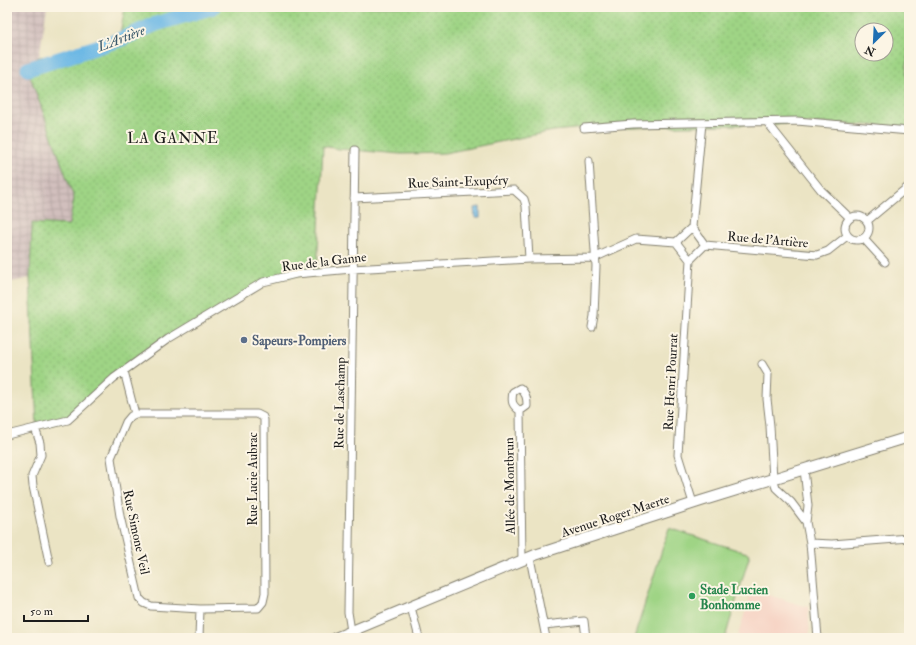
<svg xmlns="http://www.w3.org/2000/svg" width="916" height="645" font-family="'IM FELL Double Pica',serif">
	<style>
		.built { fill: #f6d2c3 }
		.industrial { fill: url(#industrial-grid) }
		.grass { fill: url(#grass-dots); stroke: #5e7850; fill-rule: evenodd }
		.pitch { fill: #9fd485; stroke: #5e7850 }
		.water { fill: url(#water-ripples); stroke: #446a80 }
		.lines { fill: none; stroke-linecap: round; stroke-linejoin: round }
		.river { stroke: #6cb8e5; stroke-width: 15 }
		.minor-casing { stroke: #848070; stroke-width: 9 }
		.secondary-casing { stroke: #848070; stroke-width: 12 }
		.minor { stroke: #fff; stroke-width: 7 }
		.secondary { stroke: #fff; stroke-width: 10 }
		.service-dot { fill: #5c6f8a; stroke: #fcf5e5; stroke-width: 1.5 }
		.leisure-dot { fill: #2e9e5b; stroke: #fcf5e5; stroke-width: 1.5 }
		.labels { text-anchor: middle; stroke-width: 4; stroke-linejoin: round; paint-order: stroke }
		.street-label { font-size: 13px; fill: #1c1c1c; stroke: #fcf5e5 }
		.service-label { font-size: 13px; font-weight: bold; fill: #4e5e75; stroke: #fcf5e5; text-anchor: start }
		.leisure-label { font-size: 13px; font-weight: bold; fill: #27864d; stroke: #fcf5e5; text-anchor: start }
		.water-label { font-size: 14px; font-style: italic; fill: #3c5a6c; stroke: #fcf5e5 }
		.quarter-label { font-size: 15px; letter-spacing: 1px; fill: #1c1c1c; stroke: #fcf5e5 }
	</style>
	<defs>
		<pattern id="industrial-grid" width="8" height="8" patternUnits="userSpaceOnUse"><rect width="8" height="8" fill="#d1bfbd"/><path d="M0 4h8M4 0v8" fill="none" stroke="#b3a4a2"/></pattern>
		<pattern id="grass-dots" width="8" height="8" patternUnits="userSpaceOnUse"><rect width="8" height="8" fill="#9fd485"/><path d="M2 2h.1M6 6h.1" fill="none" stroke="#88b572" stroke-width="1.8" stroke-linecap="round"/></pattern>
		<pattern id="water-ripples" width="26" height="14" patternUnits="userSpaceOnUse"><rect width="26" height="14" fill="#6cb8e5"/><path d="M2 4q2-2 4 0t4 0M15 11q2-2 4 0t4 0" fill="none" stroke="#5895b9"/></pattern>
	</defs>
	<rect width="100%" height="100%" fill="#fcf5e5"/>
	<filter id="ink" filterUnits="userSpaceOnUse"><feTurbulence type="fractalNoise" baseFrequency=".025" numOctaves="2"/><feDisplacementMap in="SourceGraphic" scale="8" xChannelSelector="R" yChannelSelector="G"/><feConvolveMatrix kernelMatrix="1 2 1 2 8 2 1 2 1" color-interpolation-filters="sRGB"/></filter>
	<filter id="wash" filterUnits="userSpaceOnUse"><feTurbulence type="fractalNoise" baseFrequency=".012" numOctaves="4" result="noise"/><feDisplacementMap in="SourceGraphic" scale="16" xChannelSelector="R" yChannelSelector="G"/><feGaussianBlur stdDeviation="0.9" result="paint"/><feColorMatrix in="noise" values="0 0 0 0 0 0 0 0 0 0 0 0 0 0 0 0 0 1.4 0 .05"/><feComposite in="paint" operator="in"/></filter>
	<g filter="url(#wash)">
		<rect width="100%" height="100%" fill="#ebe4c4"/>
		<path class="built" d="M752 590 808 607 810 638H737Z"/>
		<path class="industrial" d="M7 7H47L39 57 26 65 74 197 69 225 32 223 30 278 7 283Z"/>
		<path class="grass" d="M125 7H909V48L906 72 909 95V127L828 123 584 128 553 131 445 153 401 154 339 149 323 146 317 272 263 282 168 339 114 378 68 420 37 428 30 278 32 223 69 225 74 198 26 65 39 57 82 52 119 40ZM862 30H886V54H862Z"/>
		<path class="pitch" d="M669 528 750 554 725 638H634Z"/>
		<path class="water" d="M480 207V218H475L474 208Z"/>
		<g class="lines">
			<path class="river" d="M28 69 119 40 156 24 213 7"/>
		</g>
	</g>
	<g filter="url(#ink)">
		<g class="lines">
			<g class="minor-casing">
				<path id="minor" d="M767 122 821 190 850 218
					M584 128 633 124 797 121 909 131
					M589 161 596 266 594 316 592 327
					M354 198 514 190 524 199 526 206 529 259
					M845 228a12 12 0 1 1 24 0a12 12 0 1 1-24 0Z
					M867 221 909 186
					M692 227 702 123
					M692 227 705 245 690 260 676 242Z
					M864 239 885 262
					M705 245 817 255 828 251 847 236
					M690 260 678 455 693 503
					M762 364 768 374 767 399 770 426 773 479 776 488 791 502 806 522 808 506 804 469
					M124 371 135 414
					M520 411C512 405 511 402 513 392L520 388C526 394 527 397 527 406L520 411 522 561
					M135 414H257L263 417 264 420 265 593 263 602 258 608 200 609 151 606 144 603 139 598 120 516 111 458 126 422 131 416Z
					M35 428 40 443 41 455 32 476 33 486 49 562
					M7 435 68 420 114 378 168 339 263 282 296 274 352 269 529 259 594 258 636 239 676 242
					M806 522 810 543 818 638
					M810 543 832 544 909 538
					M530 558 546 638
					M411 607 419 638
					M544 625 584 621 586 638
					M351 631 348 612 355 150
					M199 638 200 609"/>
			</g>
			<g class="secondary-casing">
				<path id="secondary" d="M335 638 535 555 701 501 909 437"/>
			</g>
			<use href="#minor" class="minor"/>
			<use href="#secondary" class="secondary"/>
		</g>
	</g>
	<circle class="service-dot" cx="244" cy="340" r="4"/>
	<circle class="leisure-dot" cx="692" cy="596" r="4"/>
	<g class="labels">
		<g class="street-label">
			<text transform="translate(458 181) rotate(-2)" y="5">Rue Saint-Exupéry</text>
			<text transform="translate(768 239) rotate(5)" y="5">Rue de l'Artière</text>
			<text transform="translate(324 261) rotate(-7)" y="5">Rue de la Ganne</text>
			<text transform="translate(670 382) rotate(-87)" y="5">Rue Henri Pourrat</text>
			<text transform="translate(339 403) rotate(-89)" y="5">Rue de Laschamp</text>
			<text transform="translate(252 479) rotate(-90)" y="5">Rue Lucie Aubrac</text>
			<text transform="translate(509 486) rotate(-91)" y="5">Allée de Montbrun</text>
			<text transform="translate(615 515) rotate(-18)" y="5">Avenue Roger Maerte</text>
			<text transform="translate(137 532) rotate(78)" y="5">Rue Simone Veil</text>
		</g>
		<g class="service-label">
			<text x="252" y="345">Sapeurs-Pompiers</text>
		</g>
		<g class="leisure-label">
			<text x="700" y="594">Stade Lucien<tspan x="700" dy="15">Bonhomme</tspan></text>
		</g>
		<g class="water-label">
			<text transform="translate(121 38) rotate(-21)" y="5">L'Artière</text>
		</g>
		<g class="quarter-label">
			<text x="173" y="143">LA GANNE</text>
		</g>
	</g>
	<rect width="916" height="645" fill="none" stroke="#fcf5e5" stroke-width="24"/>
	<g transform="translate(874 42) rotate(204)"><circle r="19" fill="#fcf5e5" stroke="#a29e95"/>
	<path d="M0-3L7 15L0 10L-7 15Z" fill="#1f6fb2"/>
	<text y="-6" font-size="11" font-weight="bold" text-anchor="middle" fill="#1c1c1c">N</text>
	</g>
	<path d="M24 615v6h64v-6" fill="none" stroke="#1c1c1c" stroke-width="2"/>
	<text x="30" y="615" font-size="12" fill="#1c1c1c" stroke="#fcf5e5" stroke-width="3" paint-order="stroke">50 m</text>
</svg>
